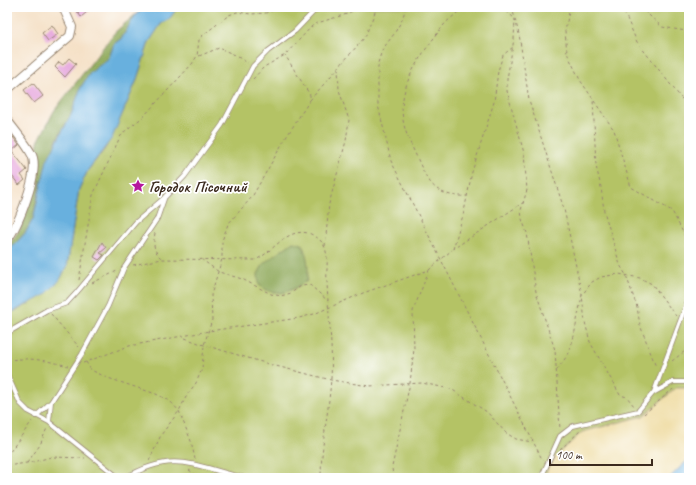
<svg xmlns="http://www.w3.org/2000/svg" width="696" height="485" font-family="Caveat,sans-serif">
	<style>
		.green { fill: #b4c365; stroke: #787642 }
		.forest { fill: #8fa95a; stroke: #656a3c }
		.sand { fill: #eeda9e; stroke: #94825e }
		.water { fill: #67b0de; stroke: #516d7e }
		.building { fill: #e6a7dd }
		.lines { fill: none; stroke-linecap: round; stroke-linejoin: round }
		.lane-casing { stroke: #988672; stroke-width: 5.5 }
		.street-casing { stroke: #988672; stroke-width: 10 }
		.path { stroke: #988672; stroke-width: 1; stroke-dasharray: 3 3; stroke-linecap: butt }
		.lane { stroke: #fff; stroke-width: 4 }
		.street { stroke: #fff; stroke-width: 8 }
		.labels { text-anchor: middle; stroke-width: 3.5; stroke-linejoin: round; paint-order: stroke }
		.poi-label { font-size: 16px; font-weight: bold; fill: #3b2a1e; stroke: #fff; text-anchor: start }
	</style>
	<rect width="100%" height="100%" fill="#fff"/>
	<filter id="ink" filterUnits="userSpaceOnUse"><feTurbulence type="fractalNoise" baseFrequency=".025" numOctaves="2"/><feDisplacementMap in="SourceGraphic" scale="8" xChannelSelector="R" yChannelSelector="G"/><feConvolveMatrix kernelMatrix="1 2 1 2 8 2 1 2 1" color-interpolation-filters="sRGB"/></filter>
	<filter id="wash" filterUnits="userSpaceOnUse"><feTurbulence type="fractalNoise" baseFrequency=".012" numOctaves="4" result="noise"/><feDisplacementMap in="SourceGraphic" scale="16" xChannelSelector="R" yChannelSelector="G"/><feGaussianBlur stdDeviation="0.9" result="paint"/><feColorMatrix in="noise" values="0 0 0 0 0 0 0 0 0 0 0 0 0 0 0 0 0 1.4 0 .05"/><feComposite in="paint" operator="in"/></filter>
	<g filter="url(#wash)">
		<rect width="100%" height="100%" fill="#f5e1c7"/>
		<path class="green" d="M178 7H689V388H676L643 416 582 432 548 467 545 478H7V315L29 304 59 281 67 267 79 189 88 170 105 149 119 121 136 82 149 42 161 24 170 18Z"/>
		<path class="forest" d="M136 14 122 38 114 44 109 58 81 87 71 115 57 139 39 189 33 219 26 232 8 253V246L20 229 33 193 38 142 54 111 115 32Z
			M293 242 302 244C308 257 309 267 307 281 289 291 279 300 259 285L258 274 264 263Z"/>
		<path class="sand" d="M676 388H689V459L669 478H545L548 467 554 458 582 432 643 416Z"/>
		<path class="water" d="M146 7H178L170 18 161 24 149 42 136 82 112 138 88 170 79 189 67 267 59 281 45 295 7 315V253L26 232 33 219 47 160 71 115 81 87 90 73 109 58 114 44 122 38 136 14Z
			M689 459V478H669Z"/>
		<g id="blocks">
			<path class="building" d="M80 7H93L81 17 76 10Z
				M52 25 58 34 48 41 42 33Z
				M69 58 76 64 65 77 55 67 59 62 63 65Z
				M33 83 43 96 34 103 24 90Z
				M13 137 19 145 12 151 27 170 21 175 25 180 19 185 12 176 7 180V143Z
				M102 242 106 248 100 253 104 255 99 260 94 257Z"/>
		</g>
	</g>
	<g filter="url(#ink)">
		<use href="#blocks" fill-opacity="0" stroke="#988672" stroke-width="1"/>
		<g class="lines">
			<g class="lane-casing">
				<path id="lane" d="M7 333 47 310 67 303 77 292 136 222 164 198 185 176 222 125 253 66 268 51 295 31 318 7
					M7 374 20 403 28 411 49 422 119 478
					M654 392 689 297
					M36 416 51 402
					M49 422 51 402 82 354 108 306 124 268 157 219 164 199
					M125 478C176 449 195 467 245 478
					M541 478 560 436 573 426 638 411 653 393 673 382H689"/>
			</g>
			<g class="street-casing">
				<path id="street" d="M7 90 70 36 72 27 63 7
					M7 120C15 131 26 143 32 155 40 172 18 226 7 240"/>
			</g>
			<path class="path" d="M406 7 402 20 394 34 382 50 378 63V105L391 161 543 461
				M462 7C457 15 448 19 443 26 421 55 395 87 404 125 407 138 414 150 419 162 430 187 439 197 467 196
				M502 7 515 19 519 34 529 100 564 209 582 295 585 322 590 342 620 395 627 397 634 406
				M512 7 515 19 514 39 507 79V91L524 153 527 190 521 210 522 219 527 233 536 292 555 350 560 430
				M570 7 565 31 567 53 580 80 593 99 596 166 601 187 604 211 620 265 626 275 637 307 640 325 656 367
				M622 7 637 42 689 108
				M640 7 662 27 686 31 689 33
				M686 30 689 24
				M199 56 219 48 233 54 248 63
				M253 79 264 67 285 55 314 24 347 14 359 7
				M310 100 365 37 377 7
				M594 101 614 130 631 187 672 211 689 244
				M155 233C153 244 153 251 162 259
				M325 246 329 204 346 141 349 120 339 90 338 67
				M453 249 464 212 472 172 494 102 498 71 503 55 513 47
				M201 259 219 272 242 279 271 294 281 296 291 293 301 286 310 285 328 301
				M133 265 162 259 255 260C273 253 285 228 308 233 315 235 323 241 325 248 329 259 326 271 327 281 328 314 333 346 331 378 329 412 321 444 321 478
				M79 280 93 195 120 137 126 130 143 117 192 64 197 56 199 40 203 35 229 15 237 12 251 14 266 13 282 7
				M92 283 117 271
				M51 314 79 347
				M185 338 204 345 272 365 331 380 369 386 422 383 451 389 487 412 506 433 516 439 532 442
				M7 361C25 356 50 361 68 366
				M672 361 689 348
				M86 362 91 370 108 378 156 394 170 401 179 411 191 441 195 459
				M83 363 129 346 209 331 299 318 314 314 363 293 429 270 453 249 524 202
				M557 370 569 353 574 336 582 295 592 282 601 277 619 274 640 278 652 284 676 316
				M644 414 673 389
				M560 450 581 430
				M7 456 32 421
				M149 461 161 435 179 411 187 395 196 383 202 369 204 345 212 320 211 295 222 259V241L228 224 252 197 285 139 310 100V95L285 55
				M27 463 40 445 47 428
				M7 466 33 462 51 457 85 458
				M189 470 200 478
				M393 478 392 467 410 383 414 349 413 311 429 270"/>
			<use href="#lane" class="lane"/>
			<use href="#street" class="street"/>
		</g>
	</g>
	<defs>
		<g id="sight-bare" transform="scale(1.08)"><path d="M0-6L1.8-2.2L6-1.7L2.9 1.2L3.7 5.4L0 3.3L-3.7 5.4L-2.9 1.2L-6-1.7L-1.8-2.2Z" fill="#b5179e" stroke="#fff" stroke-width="2.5" paint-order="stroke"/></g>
	</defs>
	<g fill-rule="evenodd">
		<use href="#sight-bare" x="138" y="186"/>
	</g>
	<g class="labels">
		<g class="poi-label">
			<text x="149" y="192">Городок Пісочний</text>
		</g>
	</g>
	<rect width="696" height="485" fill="none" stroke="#fff" stroke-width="24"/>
	<path d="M550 459v6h102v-6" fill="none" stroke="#3b2a1e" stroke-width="2"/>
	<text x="556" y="459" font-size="12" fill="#3b2a1e" stroke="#ffffff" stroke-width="3" paint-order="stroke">100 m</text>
</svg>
